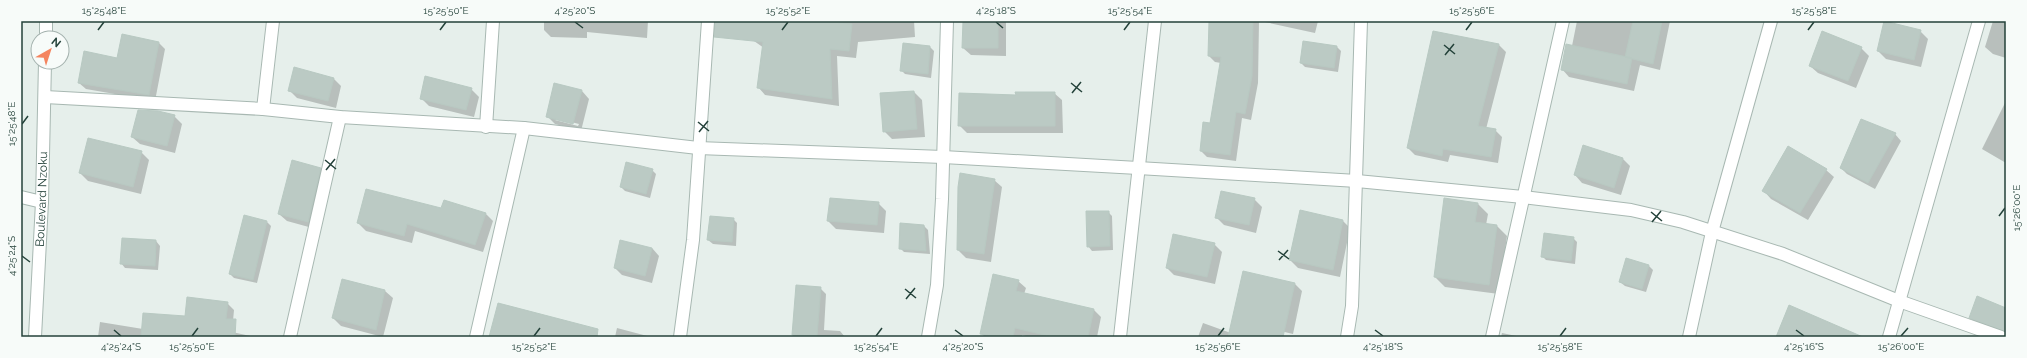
<svg xmlns="http://www.w3.org/2000/svg" width="2027" height="358" font-family="Raleway,sans-serif">
	<style>
		.shadow { fill: #0003; fill-rule: evenodd }
		.building { fill: #bbcac4; stroke: #b8c9c2 }
		.lines { fill: none; stroke-linecap: round; stroke-linejoin: round }
		.minor-casing { stroke: #a8b8b2; stroke-width: 14 }
		.minor { stroke: #fff; stroke-width: 12 }
		.ticks { fill: none; stroke: #24423a; stroke-width: 1.5 }
		.labels { text-anchor: middle; stroke-width: 4; stroke-linejoin: round; paint-order: stroke }
		.street-label { font-size: 12px; fill: #24423a; stroke: #f7fbf9 }
		.neatline { fill: none; stroke: #24423a; stroke-width: 1.5 }
		.ticks-label { font-size: 10px; text-anchor: middle; fill: #24423a }
	</style>
	<rect width="100%" height="100%" fill="#e6efeb"/>
	<path class="shadow" d="M544 21H648L647 38 587 32V38L551 37 544 30Z
		M756 21H914L915 37 858 42 856 58 837 56 839 106 765 95 758 87 764 48 754 41Z
		M964 21H1006V56L971 55 963 48Z
		M1210 21H1259L1258 83 1251 120 1242 118 1236 161 1207 157 1201 151 1211 125 1221 63 1215 62 1209 56Z
		M1260 21H1318L1315 33Z
		M1577 21H1670L1660 70 1640 65 1634 91 1569 77 1562 69 1572 46Z
		M1993 21H2006V58L1993 54 1985 47Z
		M1920 31 1928 39 1921 67 1886 59 1878 51Z
		M1304 42 1337 47 1341 51 1338 72 1305 67 1301 63Z
		M159 43 165 49 155 101 86 89 79 83Z
		M904 44 930 47 934 51 931 78 905 74 901 70Z
		M1499 45 1506 52 1486 129 1495 130 1502 137 1498 163 1450 155 1448 162 1415 155 1408 148Z
		M1861 48 1869 56 1856 88 1818 73 1810 66Z
		M333 78 341 86 336 108 297 98 289 90Z
		M471 89 479 97 474 117 429 106 421 98Z
		M582 91 589 99 581 131 555 124 547 116ZM555 118 579 124 578 126 555 120Z
		M914 92 922 100 925 137 892 139 884 131 882 94Z
		M1054 93 1062 100 1063 133H967L959 125 1017 96Z
		M2006 101V163L1982 149Z
		M174 116 182 124 175 153 140 144 132 137Z
		M1895 134 1901 141 1875 189 1847 174 1841 168Z
		M141 152 149 160 141 194 88 181 80 173Z
		M1622 158 1630 166 1621 195 1582 183 1575 175Z
		M320 169 328 176 316 229 287 221 279 214Z
		M652 170 656 174 650 198 625 191 621 187Z
		M1826 170 1834 177 1808 220 1771 199 1764 191Z
		M994 180 1002 187 991 262 966 258 958 250Z
		M1254 199 1262 207 1256 233 1224 225 1216 217Z
		M878 203 886 211 884 233 836 229 828 221Z
		M1478 204 1488 214 1486 225 1497 226 1507 236 1499 294 1445 287 1435 277Z
		M442 209 485 213 493 221 483 252 415 231 412 243 366 231 358 223Z
		M1108 212 1112 216 1113 250 1092 251 1088 246Z
		M733 219 737 223 736 246 713 244 708 240Z
		M1343 221 1350 228 1340 277 1298 268 1290 260Z
		M267 222 271 226 257 283 234 278 230 274Z
		M924 226 928 230 930 254 904 252 900 248Z
		M1573 238 1577 242 1575 264 1546 260 1542 256Z
		M123 239 156 241 160 246 158 270 125 268 121 263Z
		M1214 244 1222 252 1215 284 1174 275 1167 268Z
		M652 248 659 256 652 283 622 275 615 268Z
		M1627 259 1649 266 1653 270 1646 292 1625 286 1620 282Z
		M343 280 385 291 393 298 383 337 341 326 333 318Z
		M1018 281 1026 288 1024 294 1094 310 1101 317 1097 337H1030L1022 335V337H985L981 333Z
		M1295 284 1302 291 1293 334 1242 322Z
		M797 286 820 288 826 294 824 330 840 331 845 337H793Z
		M227 303 234 310 232 332 255 337H98L100 322 143 329Z
		M2006 309V336L1978 325 1970 317Z
		M1203 323 1242 337H1198Z
		M617 328 651 337H615Z
		M1502 333 1521 337H1501Z"/>
	<path class="building" d="M715 21H824L852 24 849 51 830 49 832 99 757 88 763 42 714 37Z
		M963 21H998V48H962Z
		M1209 21H1253L1252 76 1245 114 1236 112 1230 155 1200 151 1203 122 1210 123 1221 57 1208 56Z
		M1633 21H1662L1653 64 1625 57Z
		M1884 21 1921 30 1914 60 1877 51Z
		M1433 31 1499 44 1478 126 1496 129 1491 157 1443 149 1442 156 1407 148Z
		M1822 31 1862 47 1848 81 1809 66Z
		M122 34 159 42 149 95 78 83 84 51 117 58Z
		M1303 41 1337 46 1334 68 1300 63Z
		M903 43 930 46 928 74 900 71Z
		M1566 44 1632 58 1627 84 1561 70Z
		M294 67 334 78 328 101 288 91Z
		M425 76 472 88 466 110 420 99Z
		M554 83 582 90 573 124 546 117Z
		M914 91 917 129 883 132 880 93Z
		M1015 92H1055V126H958L959 93 1016 95Z
		M138 110 158 111 175 115 167 146 131 137Z
		M1861 119 1896 133 1868 183 1840 168Z
		M88 138 142 151 133 187 79 173Z
		M1583 145 1623 158 1614 188 1574 175Z
		M1788 146 1827 169 1800 213 1762 191Z
		M292 160 321 168 308 222 278 214Z
		M626 162 653 169 646 194 620 187Z
		M960 173 995 179 984 254 957 250 958 187Z
		M366 189 441 208 444 200 486 213 475 245 407 224 404 236 357 223Z
		M1221 191 1255 198 1249 225 1215 218Z
		M830 198 879 202 877 225 827 221Z
		M1444 198 1478 203 1475 222 1497 225 1489 285 1434 277Z
		M1300 210 1343 220 1333 270 1289 260Z
		M1086 211H1109L1110 246 1087 247Z
		M244 215 267 221 253 280 229 274Z
		M710 216 734 218 732 242 707 240Z
		M900 223 924 225 926 251 899 249Z
		M1544 233 1574 237 1571 261 1541 257Z
		M1173 234 1215 243 1207 277 1166 268Z
		M122 238 156 240 155 266 120 264Z
		M620 240 652 248 645 276 614 268Z
		M1626 258 1649 265 1642 289 1619 282Z
		M1243 271 1295 283 1283 337H1228Z
		M993 274 1019 280 1016 291 1094 309 1088 337H1053L1015 328 1013 337H996L980 334Z
		M342 279 385 290 376 330 332 318Z
		M796 285 821 287 817 336 792 335Z
		M1977 296 2006 308V332L1969 318Z
		M187 297 228 302 226 319H236L235 337H141L143 313 185 316Z
		M498 303 598 329 597 337H489Z
		M1789 305 1863 337H1776Z"/>
	<g class="lines">
		<g class="minor-casing">
			<g id="minor">
				<path d="M46 38V21"/>
				<path d="M45 97 263 109 340 117 524 128 698 148 943 157 1138 168 1357 181 1523 197 1631 210 1683 222 1783 254 1899 301 2001 337"/>
				<path d="M263 109 273 21"/>
				<path d="M486 127 493 21"/>
				<path d="M21 197 42 202"/>
				<path id="s1" d="M35 337 42 202 45 62"/>
				<path d="M290 337 340 117"/>
				<path d="M476 337 524 128"/>
				<path d="M680 337 693 240 708 21"/>
				<path d="M928 337 937 285 942 199 947 21"/>
				<path d="M1120 337 1155 21"/>
				<path d="M1347 337 1352 306 1361 21"/>
				<path d="M1492 337 1563 21"/>
				<path d="M1689 337 1712 232 1771 21"/>
				<path d="M1889 337 1979 21"/>
			</g>
		</g>
		<use href="#minor" class="minor"/>
	</g>
	<path class="ticks" d="M575 22 583 28M996 22 1003 28M98 30 104 22M440 30 446 22M782 30 788 22M1124 30 1130 22M1466 30 1472 22M1808 30 1814 22M1444 45 1455 54M1445 55 1454 44M1071 83 1082 92M1072 93 1081 82M698 122 709 131M22 124 28 116M699 132 708 121M325 160 336 169M326 170 335 159M1651 212 1662 221M1999 216 2005 208M1652 222 1661 211M1278 251 1289 259M22 256 30 262M1279 260 1288 250M905 289 916 298M906 299 915 288M114 330 121 336M955 330 963 336M1375 330 1383 336M1796 330 1804 336M192 336 198 328M534 336 540 328M876 336 882 328M1218 336 1224 328M1560 336 1566 328M1901 336 1908 328"/>
	<g class="labels">
		<g class="street-label">
			<text dy="4" stroke="none"><textPath href="#s1" startOffset="138">Boulevard Nzoku</textPath></text>
		</g>
	</g>
	<rect width="2027" height="358" fill="none" stroke="#f7fbf9" stroke-width="44"/>
	<g transform="translate(50 50) rotate(39)"><circle r="19" fill="#f7fbf9" stroke="#a3b1ad"/>
	<path d="M0-3L7 15L0 10L-7 15Z" fill="#f4845f"/>
	<text y="-6" font-size="11" font-weight="bold" text-anchor="middle" fill="#24423a">N</text>
	</g>
	<rect x="22" y="22" width="1983" height="314" class="neatline"/>
	<g class="ticks-label">
		<text x="104" y="14">15°25'48"E</text>
		<text x="446" y="14">15°25'50"E</text>
		<text x="575" y="14">4°25'20"S</text>
		<text x="788" y="14">15°25'52"E</text>
		<text x="996" y="14">4°25'18"S</text>
		<text x="1130" y="14">15°25'54"E</text>
		<text x="1472" y="14">15°25'56"E</text>
		<text x="1814" y="14">15°25'58"E</text>
		<text transform="translate(11 124) rotate(-90)" y="4">15°25'48"E</text>
		<text transform="translate(2016 208) rotate(-90)" y="4">15°26'00"E</text>
		<text transform="translate(11 256) rotate(-90)" y="4">4°25'24"S</text>
		<text x="121" y="350">4°25'24"S</text>
		<text x="192" y="350">15°25'50"E</text>
		<text x="534" y="350">15°25'52"E</text>
		<text x="876" y="350">15°25'54"E</text>
		<text x="963" y="350">4°25'20"S</text>
		<text x="1218" y="350">15°25'56"E</text>
		<text x="1383" y="350">4°25'18"S</text>
		<text x="1560" y="350">15°25'58"E</text>
		<text x="1804" y="350">4°25'16"S</text>
		<text x="1901" y="350">15°26'00"E</text>
	</g>
</svg>
